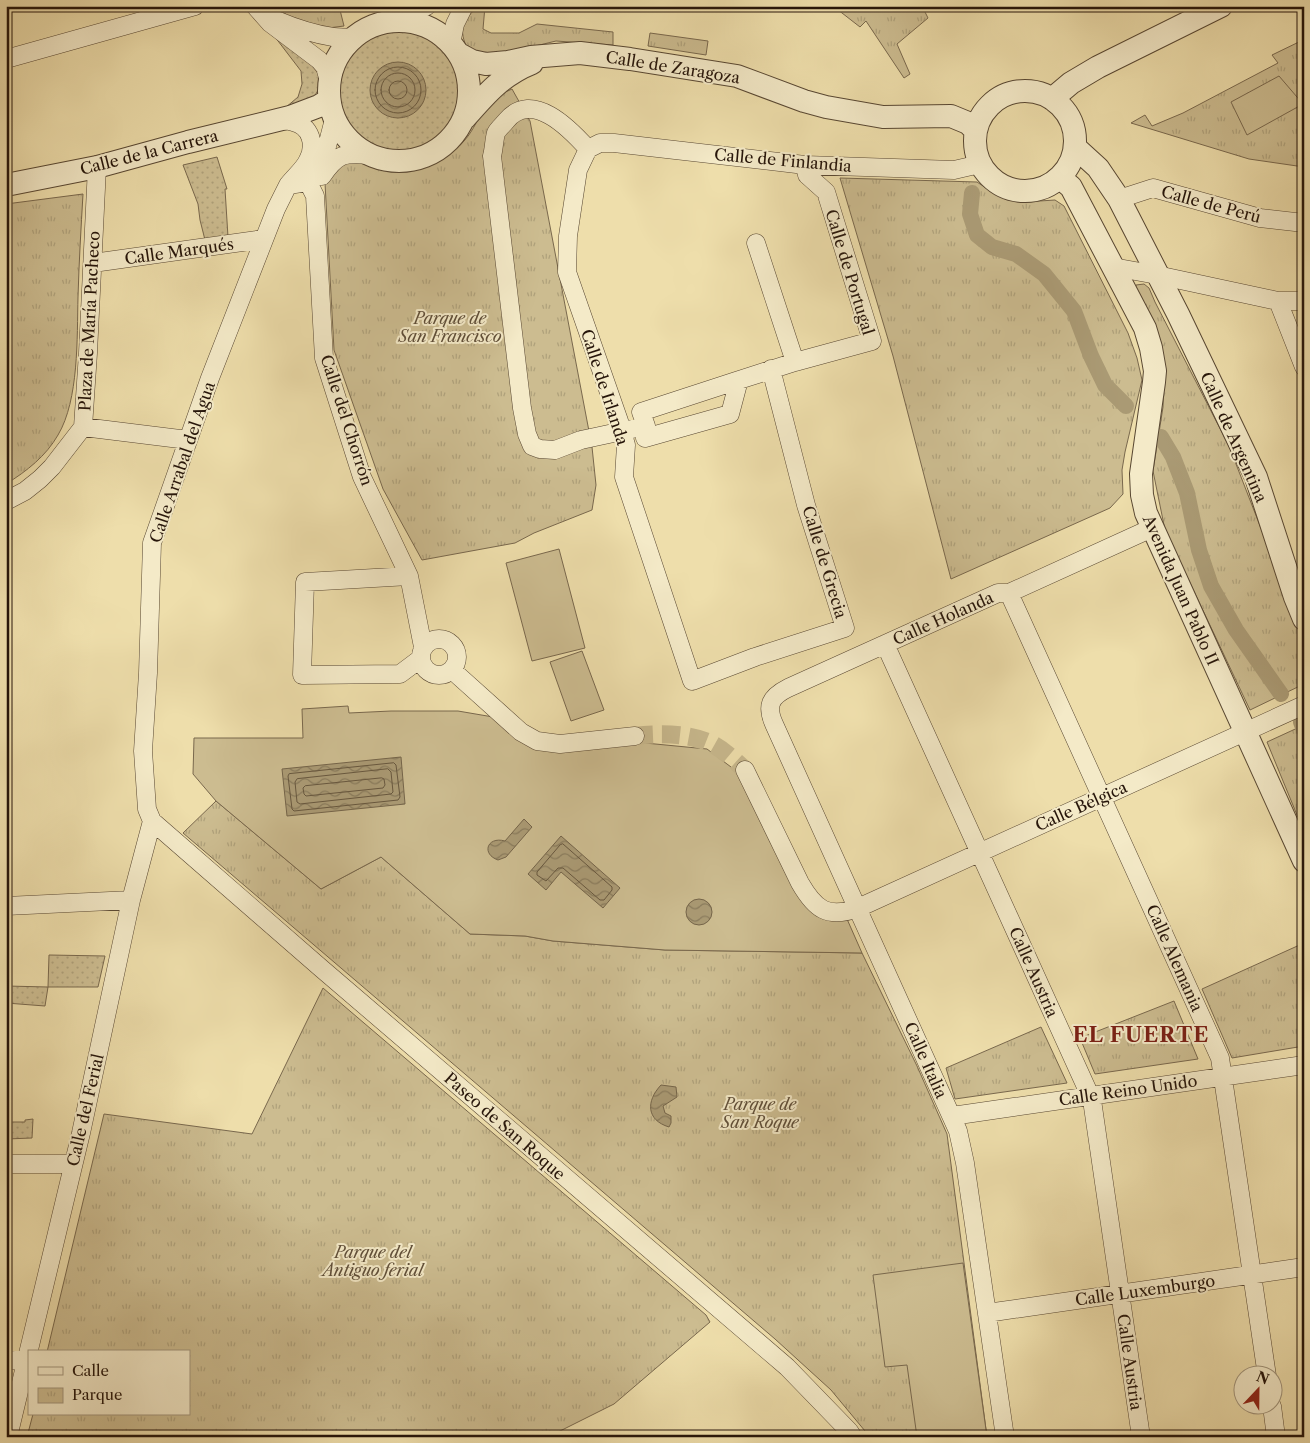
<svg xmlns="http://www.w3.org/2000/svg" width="1310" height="1443" font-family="'Libre Caslon Text',serif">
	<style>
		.grass { fill: url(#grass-dots); stroke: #79684d }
		.park { fill: url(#park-tufts); stroke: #79684d }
		.pitch { fill: #ccbc90; stroke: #79684d }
		.water { fill: url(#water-waves); stroke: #75654a }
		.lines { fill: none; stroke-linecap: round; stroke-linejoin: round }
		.shore { stroke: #68583f; stroke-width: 1 }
		.canal { stroke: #aa9a74; stroke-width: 16 }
		.minor-tunnel { stroke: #c6b68b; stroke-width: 18; stroke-dasharray: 18 9; stroke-linecap: butt }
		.minor-casing { stroke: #584732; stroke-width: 19 }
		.tertiary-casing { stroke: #584732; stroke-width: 24 }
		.minor { stroke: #f4eac8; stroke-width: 18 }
		.tertiary { stroke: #f4eac8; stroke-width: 22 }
		.labels { text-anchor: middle; stroke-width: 4; stroke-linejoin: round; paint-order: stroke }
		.street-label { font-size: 16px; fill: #26150a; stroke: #f4eac8 }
		.park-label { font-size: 16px; font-style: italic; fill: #604f39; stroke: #f4eac8 }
		.district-label { font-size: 21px; font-weight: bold; letter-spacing: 1px; fill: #7a1f14; stroke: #f4eac8 }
	</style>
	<defs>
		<pattern id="grass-dots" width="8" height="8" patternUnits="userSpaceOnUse" patternTransform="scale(1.25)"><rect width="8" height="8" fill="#ccbc90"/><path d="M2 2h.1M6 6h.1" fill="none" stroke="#afa17b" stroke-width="1.8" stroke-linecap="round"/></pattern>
		<pattern id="park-tufts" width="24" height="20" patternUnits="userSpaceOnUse" patternTransform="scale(1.25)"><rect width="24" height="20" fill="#ccbc90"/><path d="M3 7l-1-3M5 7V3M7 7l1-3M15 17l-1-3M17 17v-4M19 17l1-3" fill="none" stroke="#afa17b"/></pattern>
		<pattern id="water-waves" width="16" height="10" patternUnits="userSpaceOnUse" patternTransform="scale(1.25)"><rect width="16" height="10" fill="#aa9a74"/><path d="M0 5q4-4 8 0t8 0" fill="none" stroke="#8a7c5d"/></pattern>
	</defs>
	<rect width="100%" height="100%" fill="#eedeab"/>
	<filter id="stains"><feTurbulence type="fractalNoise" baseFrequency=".004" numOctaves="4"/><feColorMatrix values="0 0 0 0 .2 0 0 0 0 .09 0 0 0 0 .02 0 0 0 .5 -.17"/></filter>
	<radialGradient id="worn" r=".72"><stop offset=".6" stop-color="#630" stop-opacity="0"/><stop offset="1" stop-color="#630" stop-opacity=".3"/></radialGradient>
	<path class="grass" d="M338 91a61 61 0 1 1 122 0a61 61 0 1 1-122 0Z
		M275 37C290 46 327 65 320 86 318 91 315 96 311 99 303 103 293 105 285 108L298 97 302 84 301 71Z
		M217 157 227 189H225L228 237 205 240 200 220 198 204 183 165Z
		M49 955 105 956 98 987H48L45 1006 6 1003V986L48 987Z
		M33 1119 32 1138 6 1139V1122H25V1120Z"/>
	<path class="park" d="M274 6H339L344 26 328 28 291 18Z
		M479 6H485L483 29 491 33H519L537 24 613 32V45L556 41 519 50 504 56 468 50C458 30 462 20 479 6Z
		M833 6H922L928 18 897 44 910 74 904 78 866 21 860 27Z
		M650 33 708 41 706 55 648 46Z
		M1303 40 1304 167 1249 159 1131 123 1145 115 1152 126 1183 113 1278 63 1272 55Z
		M512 89 530 121 592 447 596 485 592 510 534 533 515 543 422 560 383 489 334 350 325 183 341 161C352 161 364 162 375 163 409 167 439 170 464 141 474 130 480 115 486 101Z
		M840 178 977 182 995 194 1024 202 1055 200 1064 206 1128 333 1137 358 1142 380 1125 452 1122 470 1123 494 1110 508 951 579 893 356Z
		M83 194C81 228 79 262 78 297 77 337 79 400 58 435 46 456 27 471 6 484V204Z
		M1144 284 1149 288 1155 302 1229 446 1304 639V684L1250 710 1165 530 1153 471 1163 407 1164 378 1135 291 1136 285Z
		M1304 725V832L1267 742Z
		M216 801 321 889 381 857 470 934 525 936 553 941 665 950 862 953 917 1066 947 1134 987 1437H870L831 1390 775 1339 183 833Z
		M1304 943V1046L1232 1058 1202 989Z
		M323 988 706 1315 710 1322 614 1404 548 1437H27L33 1414H189V1352H47L104 1114 252 1134Z
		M1174 1001 1198 1059 1095 1074 1080 1038Z
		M1041 1027 1067 1083 955 1099 946 1068Z"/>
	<path class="pitch" d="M1279 76 1303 104 1247 135 1231 102Z
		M559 549 585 648 532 661 506 563Z
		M582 651 604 710 571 721 550 662Z
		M348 706 349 713 391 711H458L499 718 547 750 645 743 707 749 739 773 793 882 847 919 862 953 665 950 553 941 525 936 470 934 381 857 321 889 216 801 193 774 194 738H303L302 709Z
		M963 1263 987 1437H917L907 1365 885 1367 873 1275Z"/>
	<path class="water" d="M370 90a28 28 0 1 1 56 0a28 28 0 1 1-56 0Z
		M401 757 405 804 287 816 282 769Z
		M524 819 532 827 506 857 498 860C481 854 487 836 505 841Z
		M561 836 620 888 603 908 561 872 546 890 528 874Z
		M686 912a13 13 0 1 1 26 0a13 13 0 1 1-26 0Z
		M661 1085 676 1087 677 1097 663 1106 665 1113 671 1116V1123L669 1127C646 1120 646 1101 661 1085Z"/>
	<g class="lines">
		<path class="shore" d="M375 90a23 23 0 1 1 46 0a23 23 0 1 1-46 0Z
			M381 90a17 17 0 1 1 34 0a17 17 0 1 1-34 0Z
			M389 90a9 9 0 1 1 18 0a9 9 0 1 1-18 0Z
			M394 763 396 765 400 797 398 800 294 811 292 809 288 776 289 774Z
			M388 769 391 772 393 792 391 794 300 804 297 802 295 782 297 779Z
			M382 778 384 779 385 785 383 788 306 796 304 794 303 788 305 786Z
			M563 844 612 887V890L604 900H600L563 868H558L546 881 537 875V872L560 845Z"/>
		<path class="canal" d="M972 193 970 214 977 235 992 247 1016 254 1044 274 1074 311 1091 356 1105 385 1126 406
			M1161 437 1173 457 1187 493 1199 550 1211 586 1236 630 1281 694
			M1301 722 1304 730"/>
		<path class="minor-tunnel" d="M635 736C659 733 688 733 710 743 723 749 735 761 745 770"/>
		<g class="minor-casing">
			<path id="minor" d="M255 6 270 23 319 60 325 67 329 81
				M276 20C295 28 313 34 333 37 340 38 346 37 353 38
				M397 21 427 6
				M451 44 455 24 464 6
				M6 59 195 6
				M277 120C282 121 288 120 293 122 311 126 316 145 308 160 304 169 294 177 288 185
				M588 149 578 170 568 236 567 272 619 421 626 445 624 477 692 681 755 657 845 628 806 505 771 369
				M588 149C570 129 532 89 506 121 503 125 498 129 496 133 494 140 494 149 492 156L522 408 527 434 532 446 540 449 555 450 581 440 646 426
				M588 149 600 143H614L805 165 954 170 980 164
				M322 176C338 153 343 153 371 155
				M308 182 315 196 324 358 362 477 409 576 423 647
				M1119 199 1153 188 1260 218 1304 223
				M756 243 795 362
				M93 263 264 239
				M1113 267 1157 275 1278 301H1304
				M1278 301 1304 367
				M739 380 795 362 872 341 826 192 807 175 805 165
				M739 380 730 414 645 438 646 426 641 412Z
				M83 427 188 440
				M6 501 25 491 40 479 52 467 83 427 88 353 97 167
				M409 576 305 582 302 675 400 674 420 659
				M1009 593 1220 1058 1267 1376
				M421 657a18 18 0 1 1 36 0a18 18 0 1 1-36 0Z
				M885 644 1092 1100 1141 1437
				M452 670 521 732 537 741 560 744 635 736
				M745 770 800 883C815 909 827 919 858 908L1304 705
				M152 821 322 969 787 1367 849 1431 853 1437
				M6 906 131 900
				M952 1116 1304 1065
				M6 1164H73
				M987 1313 1304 1267
				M6 1361 26 1359
				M1272 1406 1276 1437
				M8 1437 81 1133 131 900 152 821 147 809 143 751 148 673 152 543 210 378 276 209 288 185 308 182 325 154 333 123V115
				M1005 1437 965 1163 958 1131 774 724C766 706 770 697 788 688L998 593H1009L1152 528"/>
		</g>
		<g class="tertiary-casing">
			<path id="tertiary" d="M329 91a70 70 0 1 1 140 0a70 70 0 1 1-140 0Z
				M459 54 472 61 486 64 508 62 531 57 580 53 630 59 737 76 804 101 826 107 883 117 951 116 968 123 975 130
				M975 141a50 50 0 1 1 100 0a50 50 0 1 1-100 0Z
				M1052 99 1071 83 1098 67 1221 6
				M465 118C486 94 502 75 532 63
				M1075 147 1098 168 1119 199 1178 314 1256 477 1295 597 1304 619
				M1058 179 1065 182 1071 187 1145 328 1151 348 1155 371 1154 382 1141 474 1142 495 1146 513 1304 861
				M6 185 97 167 188 142 290 117 319 106 329 100"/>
		</g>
		<use href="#minor" class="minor"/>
		<use href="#tertiary" class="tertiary"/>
	</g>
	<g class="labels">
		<g class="street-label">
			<text transform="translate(673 67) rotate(9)" y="6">Calle de Zaragoza</text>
			<text transform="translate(149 152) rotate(-14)" y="6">Calle de la Carrera</text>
			<text transform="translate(783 160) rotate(5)" y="6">Calle de Finlandia</text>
			<text transform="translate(1211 204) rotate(15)" y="6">Calle de Perú</text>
			<text transform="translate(179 251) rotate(-8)" y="6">Calle Marqués</text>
			<text transform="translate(850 272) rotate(73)" y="6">Calle de Portugal</text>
			<text transform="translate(89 321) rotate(-87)" y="6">Plaza de María Pacheco</text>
			<text transform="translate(605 387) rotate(72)" y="6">Calle de Irlanda</text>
			<text transform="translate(347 420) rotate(72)" y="6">Calle del Chorrón</text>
			<text transform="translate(1234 437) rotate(66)" y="6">Calle de Argentina</text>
			<text transform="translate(182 462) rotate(-71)" y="6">Calle Arrabal del Agua</text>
			<text transform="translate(825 562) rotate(73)" y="6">Calle de Grecia</text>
			<text transform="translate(1181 590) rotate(66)" y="6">Avenida Juan Pablo II</text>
			<text transform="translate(943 618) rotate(-24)" y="6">Calle Holanda</text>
			<text transform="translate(1081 806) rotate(-24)" y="6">Calle Bélgica</text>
			<text transform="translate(1175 958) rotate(66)" y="6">Calle Alemania</text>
			<text transform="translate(1034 972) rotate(66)" y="6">Calle Austria</text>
			<text transform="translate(926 1060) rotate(66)" y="6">Calle Italia</text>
			<text transform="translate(1128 1090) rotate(-8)" y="6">Calle Reino Unido</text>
			<text transform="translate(85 1110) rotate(-77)" y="6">Calle del Ferial</text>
			<text transform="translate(505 1126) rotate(41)" y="6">Paseo de San Roque</text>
			<text transform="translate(1145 1290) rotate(-8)" y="6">Calle Luxemburgo</text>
			<text transform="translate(1130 1362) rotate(82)" y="6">Calle Austria</text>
		</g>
		<g class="park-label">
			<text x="450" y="324">Parque de<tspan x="450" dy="18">San Francisco</tspan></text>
			<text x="760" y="1110">Parque de<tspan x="760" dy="18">San Roque</tspan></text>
			<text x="373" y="1258">Parque del<tspan x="373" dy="18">Antiguo ferial</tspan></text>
		</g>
		<g class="district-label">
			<text x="1141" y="1042">EL FUERTE</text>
		</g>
	</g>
	<rect width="1310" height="1443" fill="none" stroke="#eedeab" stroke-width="25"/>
	<rect x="8" y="8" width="1295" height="1428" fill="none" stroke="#26150a" stroke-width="2.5"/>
	<rect x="12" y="12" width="1285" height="1418" fill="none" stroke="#26150a"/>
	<rect x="28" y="1350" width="162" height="65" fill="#f4eac8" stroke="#a2957c"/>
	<rect x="38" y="1367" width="25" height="8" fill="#f4eac8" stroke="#a2957c"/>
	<text x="72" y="1376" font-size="15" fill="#26150a">Calle</text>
	<rect x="38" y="1388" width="25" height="15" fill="url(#park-tufts)" stroke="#a2957c"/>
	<text x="72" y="1400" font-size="15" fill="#26150a">Parque</text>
	<g transform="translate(1258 1390) rotate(22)"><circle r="24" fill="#f4eac8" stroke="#a2957c"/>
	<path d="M0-4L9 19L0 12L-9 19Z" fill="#8f2418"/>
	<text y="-8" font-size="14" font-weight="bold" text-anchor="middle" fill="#26150a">N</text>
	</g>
	<rect width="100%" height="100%" filter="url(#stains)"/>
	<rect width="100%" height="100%" fill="url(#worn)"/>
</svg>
